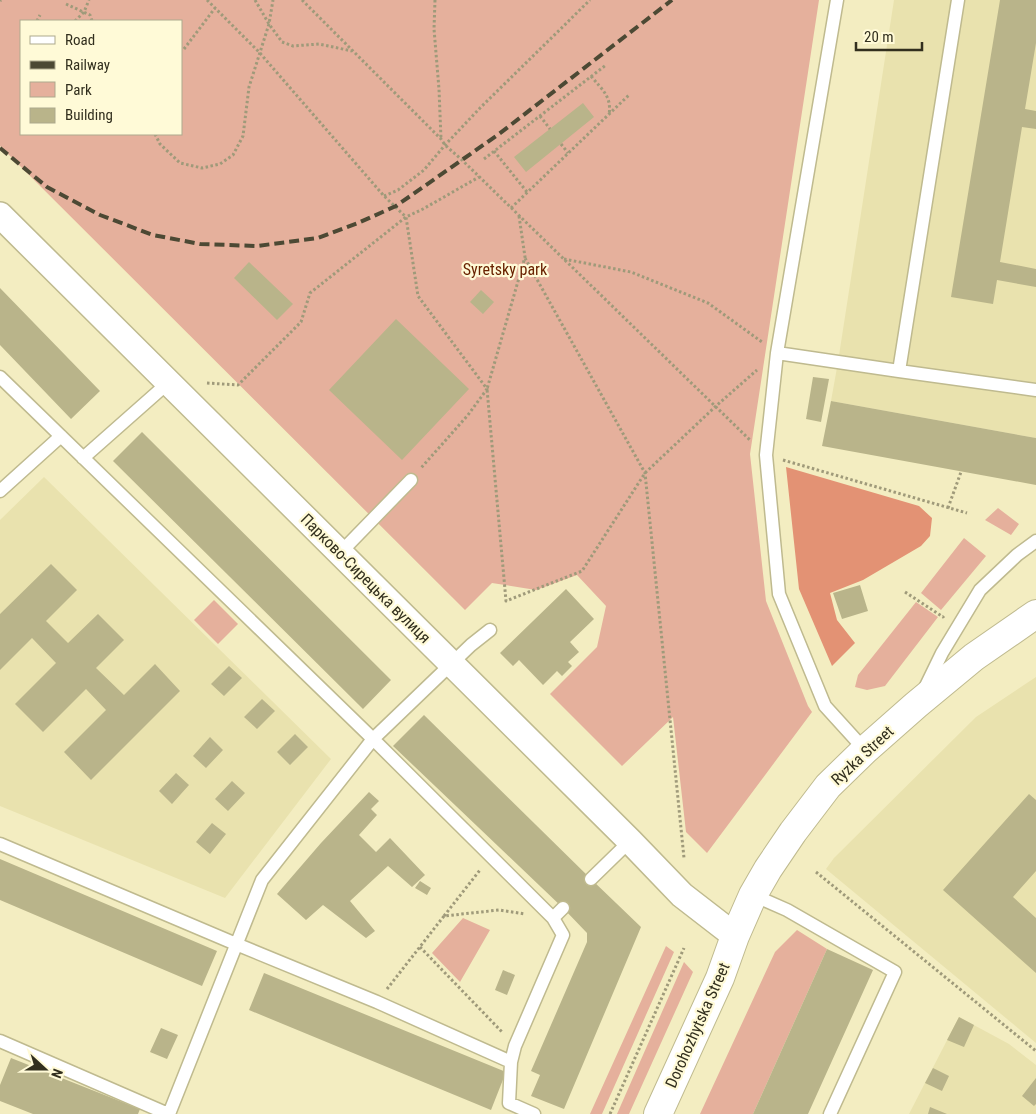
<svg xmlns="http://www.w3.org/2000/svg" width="1036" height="1114" font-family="'Roboto Condensed',sans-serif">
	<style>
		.built { fill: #e9e2ae }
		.green { fill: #e5b09c; fill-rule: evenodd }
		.forest { fill: #e39274 }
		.building { fill: #b9b48a }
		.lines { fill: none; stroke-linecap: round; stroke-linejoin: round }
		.service-casing { stroke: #bfba8f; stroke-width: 15 }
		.minor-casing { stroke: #bfba8f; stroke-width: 28 }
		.tertiary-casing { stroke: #bfba8f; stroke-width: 30 }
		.path { stroke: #9f9a7a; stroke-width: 3; stroke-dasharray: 2.5 2.5; stroke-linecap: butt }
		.service { stroke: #fff; stroke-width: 12 }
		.minor { stroke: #fff; stroke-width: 25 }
		.tertiary { stroke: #fff; stroke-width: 28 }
		.rail { stroke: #4c4934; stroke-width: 4; stroke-dasharray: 10 5; stroke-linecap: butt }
		.labels { text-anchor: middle; stroke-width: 4.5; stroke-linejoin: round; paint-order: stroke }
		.park-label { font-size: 16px; fill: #692200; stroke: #fffad7 }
		.street-label { font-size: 16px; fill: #322f1e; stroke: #fffad7 }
	</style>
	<rect width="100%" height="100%" fill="#f3edc1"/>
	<path class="built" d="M894 0H1036V438L831 401 838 362Z
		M44 477 331 759 225 898 0 806V520Z
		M1036 677V1043L826 869 834 858 976 717Z
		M959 1017 1009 1044 1036 1065V1114H909Z"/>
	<path class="green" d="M0 0H819L750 454 766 601 808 706 812 712 707 853 686 832 673 717 622 766 550 694 597 647 606 606 577 575 536 590 492 583 465 610 0 146ZM21 21H181V134H21Z
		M998 508 1019 524 1011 535 985 520Z
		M964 538 986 556 941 610 921 593Z
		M214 600 238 624 218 644 194 620Z
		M916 602 938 617 885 686 867 690 855 687 858 675Z
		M463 918 490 930 460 982 432 953Z
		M797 930 827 949 753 1114H700L775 952Z
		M666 946 674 952 602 1114H590Z
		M684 962 693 972 629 1114H617Z"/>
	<path class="forest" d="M786 467 919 506 932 518 930 536 921 546 863 580 830 593 837 620 855 643 832 666 799 589Z"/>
	<path class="building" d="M1000 0H1036V43L1025 109 1036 111V129L1022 127 1000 262 1036 269V287L997 280 993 304 951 297Z
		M583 103 594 117 526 172 514 157Z
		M249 262 293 304 277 320 234 278Z
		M0 288 100 391 71 419 0 345Z
		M481 290 494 302 483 314 470 302Z
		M396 319 469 389 402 460 329 390Z
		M813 377 829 379 821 422 806 419Z
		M831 401 1036 438V485L822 446Z
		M142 432 391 680 363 709 113 461Z
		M51 564 77 590 46 621 68 643 98 614 124 640 96 668 124 695 155 664 180 691 91 780 64 752 106 710 86 689 43 732 15 704 56 663 32 638 0 670V614Z
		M860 585 868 611 842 619 833 593Z
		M566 589 594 619 570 642 579 652 568 662 572 666 562 676 557 671 543 685 519 660 513 666 500 653Z
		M229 666 242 678 224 696 211 684Z
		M262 699 275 711 257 729 244 717Z
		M424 715 591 879 641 927 564 1109 531 1096 540 1075 531 1071 587 942V933L563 908 393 746Z
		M295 734 308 747 290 765 277 752Z
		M210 737 223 750 206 768 193 756Z
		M176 773 189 785 172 804 159 791Z
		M232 781 245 793 228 811 215 799Z
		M369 792 379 801 371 809 377 815 359 835 376 852 390 838 425 875 412 887 388 866 350 901 375 931 366 938 323 905 306 920 277 894 321 843Z
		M1029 794 1036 800V871L1013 897 1036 918V973L943 890Z
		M212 823 226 834 210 854 196 842Z
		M0 859 217 951 202 986 0 900Z
		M420 881 431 888 427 895 415 888Z
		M827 949 873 970 808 1114H753Z
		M503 970 515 975 507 995 495 990Z
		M264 973 506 1072 491 1110 249 1010Z
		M959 1017 974 1025 964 1047 947 1040Z
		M161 1028 178 1035 167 1059 150 1052Z
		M11 1058 140 1109 138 1114H33L0 1101V1085Z
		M933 1068 949 1076 942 1091 925 1083Z
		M1036 1078V1104L1034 1106 1022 1096Z
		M930 1107 947 1114H928Z"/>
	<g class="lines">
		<g class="service-casing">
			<path id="service" d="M837 0 777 353 766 455 779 594 825 706 865 750
				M777 353 899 371 1036 390
				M899 371 958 0
				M0 377 373 739 553 918 563 935 515 1046 511 1062 509 1103 534 1114
				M83 458 169 382
				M0 491 61 436
				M340 553 411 480
				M925 688 942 653 980 590 1017 555 1036 541
				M0 844 236 944 377 1002 511 1062
				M591 879 630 841
				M753 895 787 910 895 972 830 1114
				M553 918 563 908
				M0 1041 168 1114
				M169 1114 262 880 373 739 471 645 490 630"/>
		</g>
		<g class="minor-casing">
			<path id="minor" d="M0 215 630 841 682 895 735 936"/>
		</g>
		<g class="tertiary-casing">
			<path id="tertiary" d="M658 1114 720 978 735 936 753 895 768 869 793 832 828 786 865 750 916 705 974 657 1036 614"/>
		</g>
		<path class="path" d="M207 0 259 52 384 196 406 217 418 296 487 389 468 415 421 468
			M255 0 269 24 282 42 293 46 319 44 352 51
			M302 0 441 139 445 145 462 160 751 441
			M435 0 434 29 439 89 441 139
			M0 1 1 0
			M66 4 90 15 92 21
			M37 21 40 15
			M75 21 84 12 89 0
			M184 49 215 8
			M591 76C602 90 612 96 609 115
			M540 116 550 129
			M155 134 160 144 180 163 202 168 220 164 233 155 243 136 249 87 269 24 273 0
			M561 144 568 153
			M494 151 527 192
			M484 159 606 65
			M384 196 398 190 424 170 445 145 481 107 590 0
			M511 208 630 94
			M519 216 525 257 487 389 506 601 582 571 645 473 716 406 757 370
			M525 258 645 473 684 858
			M564 259 631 272 708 303 762 342
			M207 383 238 385 301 322 310 293 406 217 423 209 479 177
			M783 460 967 513
			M948 508 961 472
			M905 592 943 617 944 616
			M816 872 1036 1051
			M444 916 480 870
			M420 947 503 1033
			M387 989 444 916 499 910 525 914
			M610 1114 684 948"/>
		<use href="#service" class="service"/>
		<use href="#minor" class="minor"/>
		<use href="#tertiary" class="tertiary"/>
		<path class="rail" d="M0 148 47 187 100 215 153 235 200 244 257 246 318 238 358 223 396 206 499 134 672 0"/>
	</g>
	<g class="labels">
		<g class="park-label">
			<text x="505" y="275">Syretsky park</text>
		</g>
		<g class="street-label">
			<text transform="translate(366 578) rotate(45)" y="6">Парково-Сирецька вулиця</text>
			<text transform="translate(862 755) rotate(-43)" y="6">Ryzka Street</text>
			<text transform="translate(697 1025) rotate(-66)" y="6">Dorohozhytska Street</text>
		</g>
	</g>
	<rect x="20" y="20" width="162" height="115" fill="#fffad7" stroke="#ada98d"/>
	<rect x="30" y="36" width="25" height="8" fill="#ffffff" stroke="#ada98d"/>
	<text x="65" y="45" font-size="15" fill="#322f1e">Road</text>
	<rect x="30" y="61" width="25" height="8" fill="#4c4934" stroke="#ada98d"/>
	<text x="65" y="70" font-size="15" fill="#322f1e">Railway</text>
	<rect x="30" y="82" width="25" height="15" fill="#e5b09c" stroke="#ada98d"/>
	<text x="65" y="95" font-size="15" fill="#322f1e">Park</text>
	<rect x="30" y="108" width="25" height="15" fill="#b9b48a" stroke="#ada98d"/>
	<text x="65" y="120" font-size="15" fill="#322f1e">Building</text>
	<g transform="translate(45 1069) rotate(111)" stroke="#fffad7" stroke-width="4" paint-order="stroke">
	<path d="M0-4L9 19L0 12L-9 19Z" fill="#322f1e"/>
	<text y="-8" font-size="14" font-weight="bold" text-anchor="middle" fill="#322f1e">N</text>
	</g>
	<path d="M856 42v8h66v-8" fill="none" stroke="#322f1e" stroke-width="2.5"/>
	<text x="864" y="42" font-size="15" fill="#322f1e" stroke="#fffad7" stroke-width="4" paint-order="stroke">20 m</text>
</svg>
